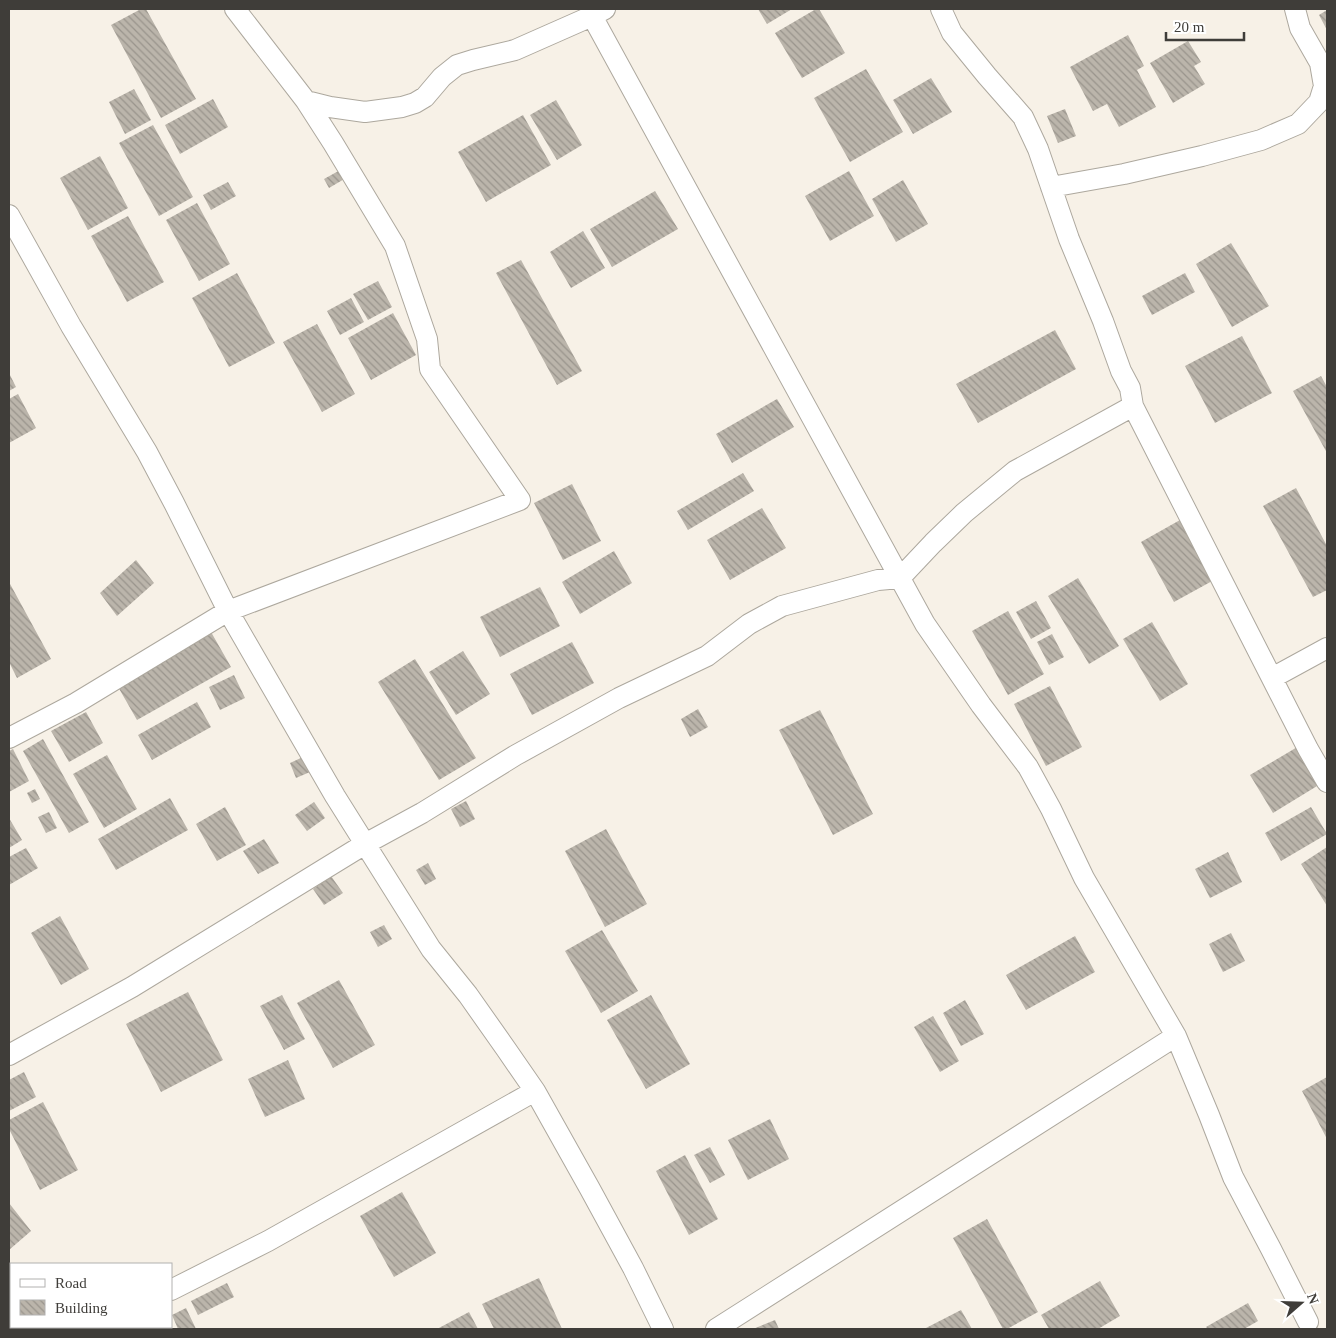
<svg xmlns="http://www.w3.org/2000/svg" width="1336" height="1338" font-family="Georgia,serif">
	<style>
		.building { fill: url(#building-back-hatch) }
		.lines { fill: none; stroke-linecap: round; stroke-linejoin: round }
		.street-casing { stroke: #ada89e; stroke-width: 22 }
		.street { stroke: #fff; stroke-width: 20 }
	</style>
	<defs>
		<pattern id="building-back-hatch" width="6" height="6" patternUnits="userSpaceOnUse" patternTransform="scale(1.25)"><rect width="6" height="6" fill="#bbb5ab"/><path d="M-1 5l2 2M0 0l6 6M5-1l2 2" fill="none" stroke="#99948c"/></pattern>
	</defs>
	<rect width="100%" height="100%" fill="#f7f1e7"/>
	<path class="building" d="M141 9H146L196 99 161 118 111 25Z
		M758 9H792L767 24Z
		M816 9H819L845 53 802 78 775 33Z
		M1327 10V30L1319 15Z
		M1128 35 1144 66 1137 70 1156 107 1119 127 1107 104 1093 111 1070 67Z
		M1188 41 1201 62 1194 66 1205 84 1173 103 1150 63Z
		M866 69 903 132 850 162 814 98Z
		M931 78 952 112 913 134 893 100Z
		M134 89 151 120 125 134 109 102Z
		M213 99 228 127 180 154 165 125Z
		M556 100 582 145 557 160 530 115Z
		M1065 109 1076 136 1058 143 1047 116Z
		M523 115 551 165 486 202 458 152Z
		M153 125 193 197 159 216 119 143Z
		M100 156 128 208 88 230 60 178Z
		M342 169 346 178 329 188 324 179Z
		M849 171 874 216 830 241 805 196Z
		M903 180 928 224 896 242 872 199Z
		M228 182 236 196 211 210 203 195Z
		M655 191 678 229 612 267 590 229Z
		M197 203 230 264 199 281 166 220Z
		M128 216 164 282 127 302 91 236Z
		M583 231 605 268 571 288 550 252Z
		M1231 243 1269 306 1232 327 1196 264Z
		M521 260 582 371 557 385 496 273Z
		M237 273 275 343 229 367 192 298Z
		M1185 273 1195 292 1152 315 1142 296Z
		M378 281 392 307 368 320 353 294Z
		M351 298 364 322 340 335 327 311Z
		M393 313 416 355 371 380 348 338Z
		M317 324 355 394 322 412 283 342Z
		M1055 330 1076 369 978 423 956 384Z
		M1242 336 1272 393 1215 423 1185 366Z
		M9 373 16 387 9 391Z
		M1321 376 1327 387V453L1293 391Z
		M18 394 36 428 9 443V399Z
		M777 399 794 427 732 463 716 434Z
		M743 473 754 491 688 530 677 511Z
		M572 484 601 541 563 560 534 503Z
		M1296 488 1327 546V590L1313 597 1263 506Z
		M762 508 786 548 730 580 707 540Z
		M1180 520 1214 580 1174 602 1141 542Z
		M614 551 632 583 580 614 562 582Z
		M136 560 154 583 117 616 100 593Z
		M1078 578 1119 646 1089 664 1048 596Z
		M9 582 51 659 17 678 9 662Z
		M540 587 560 626 500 657 480 617Z
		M1036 601 1051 628 1031 639 1016 612Z
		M1008 611 1044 674 1008 695 972 631Z
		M1152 622 1188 684 1160 701 1123 639Z
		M211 632 231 667 137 720 117 685Z
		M1052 634 1064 657 1049 665 1037 642Z
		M572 642 594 683 532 715 510 674Z
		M463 651 490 694 456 715 429 672Z
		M415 659 476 758 439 780 378 682Z
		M234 675 245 698 220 710 209 687Z
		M1050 686 1082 747 1046 766 1014 704Z
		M197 702 211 727 152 760 138 735Z
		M698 709 708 727 690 737 681 719Z
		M820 710 873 814 833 835 779 730Z
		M86 712 103 743 69 762 51 731Z
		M43 739 89 822 69 833 23 751Z
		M1299 746 1322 783 1273 813 1250 775Z
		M13 749 29 781 9 792V751Z
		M107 755 137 809 104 828 73 774Z
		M303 757 310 772 296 778 290 763Z
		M35 789 40 799 32 803 27 793Z
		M170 798 188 830 116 870 98 839Z
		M466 801 475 819 460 827 451 809Z
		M314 802 325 818 307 831 295 815Z
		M225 807 246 845 217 861 196 824Z
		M1311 807 1327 834 1281 861 1265 833Z
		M49 812 57 828 46 833 38 817Z
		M9 818 22 840 9 848Z
		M606 829 647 904 605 927 565 851Z
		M264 839 279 863 258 874 243 851Z
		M1327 847V906L1301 864Z
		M26 848 38 868 9 885V857Z
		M1228 852 1242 882 1210 898 1195 869Z
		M428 863 436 879 425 885 416 870Z
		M331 876 343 893 324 905 313 889Z
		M60 916 89 969 61 985 31 933Z
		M384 925 392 939 378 947 370 932Z
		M602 930 638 991 601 1013 565 951Z
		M1231 933 1245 961 1223 972 1209 944Z
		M1075 936 1095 972 1026 1010 1006 975Z
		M339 980 375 1045 333 1068 297 1003Z
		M188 992 223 1060 161 1092 126 1024Z
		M282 995 305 1039 284 1050 260 1006Z
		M651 995 690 1064 646 1089 607 1020Z
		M965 1000 984 1034 961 1046 943 1013Z
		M933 1016 959 1061 940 1072 914 1027Z
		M288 1060 305 1099 265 1117 248 1079Z
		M24 1072 36 1097 9 1111V1080Z
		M1327 1077V1139L1302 1091Z
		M43 1102 78 1170 40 1190 9 1129V1120Z
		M770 1119 789 1159 748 1180 728 1140Z
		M710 1147 725 1175 710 1183 694 1155Z
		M685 1155 718 1219 689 1235 656 1171Z
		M402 1192 436 1253 394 1277 360 1216Z
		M9 1203 31 1231 9 1250Z
		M987 1219 1038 1312 1007 1329H1003L953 1238Z
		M539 1278 562 1329H494L482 1304Z
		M1100 1281 1120 1316 1098 1329H1049L1041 1315Z
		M227 1283 234 1297 198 1315 191 1301Z
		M1248 1303 1258 1321 1244 1329H1208L1206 1327Z
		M186 1308 196 1329H178L172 1315Z
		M961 1310 972 1329H924Z
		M469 1312 478 1329H437Z
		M775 1320 779 1329H753Z"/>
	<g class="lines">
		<g class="street-casing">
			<path id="street" d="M941 9 952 33 987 76 1023 117 1038 149 1069 239 1103 321 1121 371 1130 388 1133 406 1308 749 1327 782
				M592 16 925 624 981 705 1028 767 1051 809 1084 878 1176 1036 1209 1115 1233 1177 1271 1249 1308 1322
				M306 101 330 107 365 112 402 107 415 103 425 97 442 77 457 65 473 60 515 50 592 16 605 9
				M1051 187 1124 174 1202 156 1261 140 1298 124 1319 102 1324 86 1320 63 1300 28 1295 9
				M9 215 71 326 147 452 174 503 228 611 335 796 431 949 468 995 506 1049 535 1091 590 1189 633 1268 663 1329
				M1272 678 1327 648
				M9 738 76 703 228 611 520 500 430 369 427 339 395 246 333 143 306 101 235 9
				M9 1055 132 987 365 844 422 813 516 755 619 698 707 656 749 624 782 606 878 580 900 578 933 543 964 513 1015 471 1133 406
				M171 1290 268 1241 535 1091
				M716 1329 1176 1036"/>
		</g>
		<use href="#street" class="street"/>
	</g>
	<rect width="1336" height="1338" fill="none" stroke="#3f3d39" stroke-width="20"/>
	<rect x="10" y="1263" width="162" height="65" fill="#ffffff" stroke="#b2b1b0"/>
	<rect x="20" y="1279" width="25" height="8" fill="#ffffff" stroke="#b2b1b0"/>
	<text x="55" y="1288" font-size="15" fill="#3f3d39">Road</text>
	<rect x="20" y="1300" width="25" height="15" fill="url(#building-back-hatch)" stroke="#b2b1b0"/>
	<text x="55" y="1313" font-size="15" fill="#3f3d39">Building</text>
	<g transform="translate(1301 1303) rotate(70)" stroke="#ffffff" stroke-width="4" paint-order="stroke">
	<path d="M0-4L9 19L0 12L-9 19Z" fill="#3f3d39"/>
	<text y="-8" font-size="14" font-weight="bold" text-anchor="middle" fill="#3f3d39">N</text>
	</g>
	<path d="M1166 32v8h78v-8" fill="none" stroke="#3f3d39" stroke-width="2.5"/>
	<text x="1174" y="32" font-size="15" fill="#3f3d39" stroke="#ffffff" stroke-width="4" paint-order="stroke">20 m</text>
</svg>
